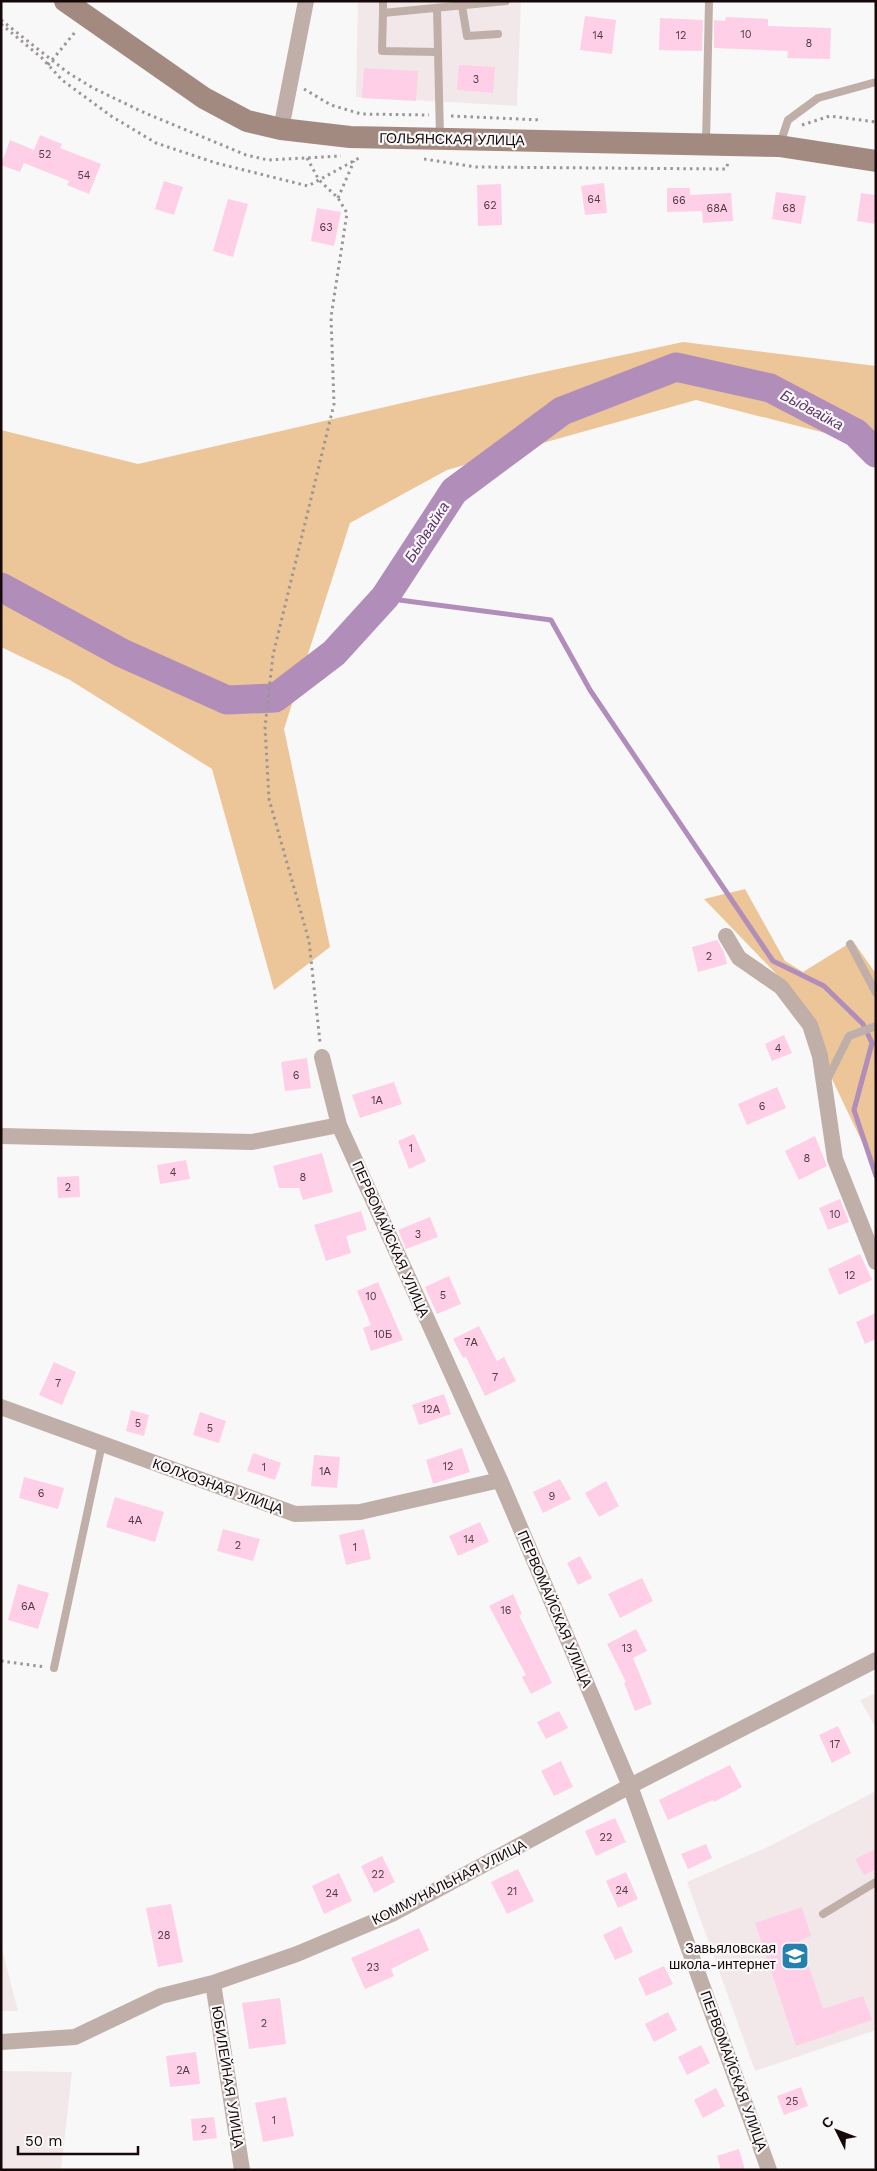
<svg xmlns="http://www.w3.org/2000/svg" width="877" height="2171" viewBox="0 0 877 2171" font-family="'Work Sans',sans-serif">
  <rect width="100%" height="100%" fill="#f8f8f8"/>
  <path fill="#f3e8e9" d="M358 1H521L517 106 356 97Z
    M876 1693V1728L860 1700Z
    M876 1791V2030L755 2071 687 1882 770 1846Z
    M1 1945 18 2011H1Z
    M1 2071 72 2072 61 2170H1Z"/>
  <path fill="#ecc599" d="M683 342 876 366V446L696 400 447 470 350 523 284 729 330 947 274 990 212 769 70 680 1 647V430L138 464 424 398Z
    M745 889 785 961 803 972 853 941 876 974V1171L787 985 704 899Z"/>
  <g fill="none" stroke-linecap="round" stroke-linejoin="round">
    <path stroke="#b18dba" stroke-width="5" d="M384 598 551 620 590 690 773 961 824 986 863 1024 872 1043 854 1110 876 1176"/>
    <path stroke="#b18dba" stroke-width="29" d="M1 587 122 653 227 700 275 698 334 653 385 597 454 491 562 411 676 367 770 388 856 433 876 453"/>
  </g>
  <path fill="#fecfe7" d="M585 16 616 20 612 54 580 50Z
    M726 17 768 19V26L831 28 830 59 787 58 788 51 714 48V20L725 21Z
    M660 18 703 20 702 51 659 50Z
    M459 65 495 67 493 93 457 90Z
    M364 68 418 71 416 101 362 98Z
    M40 135 62 144 60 148 101 164 89 194 67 185 69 181 24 163 20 172 1 165 10 140 34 150Z
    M164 181 183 187 174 215 155 209Z
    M604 183 607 213 585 215 581 186Z
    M501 184 502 225 478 226 477 185Z
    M667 188H690V195L731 193 733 221 703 223 702 211 667 212Z
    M776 192 806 196 801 224 772 219Z
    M861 193 876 195V224L857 221Z
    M228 199 248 204 233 257 213 251Z
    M317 208 341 212 334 246 311 241Z
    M717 940 724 952 727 964 698 972 692 947Z
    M784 1035 792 1053 772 1061 765 1044Z
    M307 1058 311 1088 285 1091 281 1062Z
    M394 1082 402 1104 360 1118 352 1095Z
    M777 1087 786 1108 747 1125 738 1104Z
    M414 1134 426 1161 409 1169 398 1141Z
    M815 1136 827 1166 799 1180 785 1151Z
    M322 1153 333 1192 303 1200 299 1188H279L273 1166Z
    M186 1160 190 1179 160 1184 157 1165Z
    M79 1176 80 1197 58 1198 57 1177Z
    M840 1199 849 1222 828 1230 819 1208Z
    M361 1211 367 1230 346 1236 351 1253 326 1261 314 1225Z
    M430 1217 438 1237 406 1249 398 1230Z
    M860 1254 872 1280 839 1295 828 1269Z
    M449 1276 461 1304 437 1314 425 1287Z
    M378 1282 403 1340 371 1351 363 1328 371 1325 357 1291Z
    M876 1313V1339L865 1344 856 1322Z
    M479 1326 497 1361 504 1357 516 1381 485 1396 466 1357 463 1358 453 1339Z
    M54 1362 76 1372 62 1405 39 1395Z
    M444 1394 451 1414 419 1425 412 1405Z
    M131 1410 149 1415 144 1436 126 1431Z
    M200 1412 226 1421 219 1443 193 1435Z
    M462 1448 470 1472 433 1484 426 1460Z
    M253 1453 281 1463 275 1480 247 1471Z
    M314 1455 340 1457 337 1488 311 1486Z
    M24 1477 64 1488 58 1509 19 1498Z
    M560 1479 571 1499 543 1513 533 1492Z
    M606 1481 619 1506 599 1517 585 1493Z
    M115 1497 164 1512 155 1542 106 1527Z
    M480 1522 489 1542 458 1556 449 1536Z
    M223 1529 260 1539 253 1561 217 1551Z
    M364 1529 371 1559 346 1565 339 1535Z
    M580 1556 592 1578 578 1585 567 1563Z
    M642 1578 653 1601 620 1618 608 1594Z
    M18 1584 49 1593 38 1629 8 1620Z
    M513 1594 522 1614 519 1615 552 1683 531 1694 522 1677 526 1675 489 1606Z
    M636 1629 647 1651 633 1658 652 1704 635 1711 624 1683 626 1682 607 1644Z
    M559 1711 568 1728 546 1739 537 1722Z
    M838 1726 851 1753 832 1763 819 1735Z
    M561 1761 573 1787 554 1796 541 1771Z
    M730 1765 742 1787 714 1802 713 1800 668 1820 659 1800Z
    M615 1818 626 1842 596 1856 585 1831Z
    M706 1844 712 1858 688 1869 681 1854Z
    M876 1849V1869L864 1875 855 1859Z
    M382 1856 395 1882 374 1893 361 1866Z
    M518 1869 534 1901 507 1914 491 1882Z
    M626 1872 638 1899 618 1908 606 1881Z
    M339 1873 352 1901 324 1914 312 1886Z
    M171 1904 183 1962 158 1967 146 1908Z
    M802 1907 811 1936 800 1940 823 2009 863 1996 872 2020 796 2046 755 1923Z
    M621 1926 633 1952 615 1960 603 1935Z
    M419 1928 429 1950 391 1969 394 1976 365 1989 351 1958Z
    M664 1966 673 1984 646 1996 638 1978Z
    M280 1998 286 2044 249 2049 242 2003Z
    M668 2012 677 2030 654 2042 645 2024Z
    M701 2045 710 2063 687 2075 678 2057Z
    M196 2052 200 2084 170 2087 166 2056Z
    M801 2087 808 2106 784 2115 777 2096Z
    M716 2088 725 2106 703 2118 694 2100Z
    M286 2097 294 2136 263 2142 255 2103Z
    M214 2117 217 2138 193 2141 191 2119Z
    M739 2149 745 2170H721L717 2156Z"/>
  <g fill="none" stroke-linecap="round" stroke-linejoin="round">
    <path stroke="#9c9696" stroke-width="3" stroke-dasharray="2.5 4" stroke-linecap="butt" d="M1 20 67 72 93 88 145 113 246 155 268 160 341 156
      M1 24 42 58 62 80 111 116 156 143 216 163 308 186 359 158
      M48 65 76 31
      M304 89 331 105 361 114 429 115
      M451 116 542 120
      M802 125 830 116 876 122
      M307 158 319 180 338 198 347 213 331 317 334 404 273 655 265 727 269 799 309 941 320 1042
      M424 159 476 167 726 169 728 163
      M338 198 354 161
      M1 1661 45 1667"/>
    <path stroke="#c0aea8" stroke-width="8" d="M383 1V13L506 1
      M462 6 467 36 498 34
      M437 8 440 137
      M383 13 382 51 437 52
      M706 143 709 1
      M780 144 788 120 818 98 876 82
      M850 944 876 993
      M826 1082 849 1036 876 1026
      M54 1668 102 1444
      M823 1914 876 1882"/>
    <path stroke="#c0aea8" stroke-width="16" d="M281 129 306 1
      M726 936 739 958 781 987 810 1025 820 1056 835 1159 876 1262
      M322 1057 339 1125 500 1480 630 1786 769 2170
      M1 1136 252 1142 339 1125
      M1 1407 295 1514 360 1512 500 1480
      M213 1983 242 2170
      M1 2042 75 2037 161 1996 213 1983 297 1954 392 1914 630 1786 876 1660"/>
    <path stroke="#a38a81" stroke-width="22" d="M65 1 204 98 247 121 281 129 350 137 779 146 876 161"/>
  </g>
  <defs>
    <symbol id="school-square" viewBox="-11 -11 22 22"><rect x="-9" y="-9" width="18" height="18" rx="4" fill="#2580ae" stroke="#f8f8f8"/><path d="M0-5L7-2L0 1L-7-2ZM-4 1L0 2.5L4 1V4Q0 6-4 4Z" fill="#fff"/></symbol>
  </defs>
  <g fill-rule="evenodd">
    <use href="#school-square" x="779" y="1940" width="32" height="32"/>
  </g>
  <g text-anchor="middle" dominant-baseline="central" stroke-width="4.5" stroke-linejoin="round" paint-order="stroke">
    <g font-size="11" fill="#503a40">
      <text x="746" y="34">10</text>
      <text x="598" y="35">14</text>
      <text x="681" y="35">12</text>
      <text x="809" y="43">8</text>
      <text x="476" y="79">3</text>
      <text x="45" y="154">52</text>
      <text x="84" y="175">54</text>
      <text x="594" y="199">64</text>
      <text x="679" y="200">66</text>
      <text x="490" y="205">62</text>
      <text x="717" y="208">68А</text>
      <text x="789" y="208">68</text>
      <text x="326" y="227">63</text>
      <text x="709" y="956">2</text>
      <text x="778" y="1048">4</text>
      <text x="296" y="1075">6</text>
      <text x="377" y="1100">1А</text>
      <text x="762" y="1106">6</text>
      <text x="411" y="1148">1</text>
      <text x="807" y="1158">8</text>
      <text x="173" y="1172">4</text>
      <text x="303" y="1177">8</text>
      <text x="68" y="1187">2</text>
      <text x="835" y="1214">10</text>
      <text x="418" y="1234">3</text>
      <text x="850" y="1275">12</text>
      <text x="443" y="1295">5</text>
      <text x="371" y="1296">10</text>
      <text x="383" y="1334">10Б</text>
      <text x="471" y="1342">7А</text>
      <text x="495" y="1377">7</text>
      <text x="58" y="1383">7</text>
      <text x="431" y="1409">12А</text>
      <text x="138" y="1423">5</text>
      <text x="210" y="1428">5</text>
      <text x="448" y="1466">12</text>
      <text x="264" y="1467">1</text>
      <text x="325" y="1471">1А</text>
      <text x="41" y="1493">6</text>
      <text x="552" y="1496">9</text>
      <text x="135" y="1520">4А</text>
      <text x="469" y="1539">14</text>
      <text x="238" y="1545">2</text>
      <text x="355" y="1547">1</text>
      <text x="28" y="1606">6А</text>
      <text x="506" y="1610">16</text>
      <text x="627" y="1648">13</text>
      <text x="835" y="1744">17</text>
      <text x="606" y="1837">22</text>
      <text x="378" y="1874">22</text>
      <text x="622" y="1890">24</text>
      <text x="512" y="1891">21</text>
      <text x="332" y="1893">24</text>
      <text x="164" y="1935">28</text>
      <text x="373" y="1967">23</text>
      <text x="264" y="2023">2</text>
      <text x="183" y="2070">2А</text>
      <text x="792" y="2101">25</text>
      <text x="274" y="2120">1</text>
      <text x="204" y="2129">2</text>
    </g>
    <g font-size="14" fill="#160809" stroke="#f8f8f8">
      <text transform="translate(452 139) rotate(1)">ГОЛЬЯНСКАЯ УЛИЦА</text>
      <text transform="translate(391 1239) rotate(66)">ПЕРВОМАЙСКАЯ УЛИЦА</text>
      <text transform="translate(218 1486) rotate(20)">КОЛХОЗНАЯ УЛИЦА</text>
      <text transform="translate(555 1609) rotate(67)">ПЕРВОМАЙСКАЯ УЛИЦА</text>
      <text transform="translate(449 1882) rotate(-27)">КОММУНАЛЬНАЯ УЛИЦА</text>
      <text transform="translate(734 2071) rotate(70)">ПЕРВОМАЙСКАЯ УЛИЦА</text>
      <text transform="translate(228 2077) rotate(81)">ЮБИЛЕЙНАЯ УЛИЦА</text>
    </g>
    <g font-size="14" fill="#160809" stroke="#f8f8f8" text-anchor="end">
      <text x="776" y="1948">Завьяловская<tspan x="776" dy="16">школа-интернет</tspan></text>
    </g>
    <g font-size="15" font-style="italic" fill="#61346d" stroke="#f8f8f8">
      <text transform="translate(812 410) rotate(28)">Быдвайка</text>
      <text transform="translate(427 532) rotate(-57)">Быдвайка</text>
    </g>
  </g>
  <rect width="877" height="2171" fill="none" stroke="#160809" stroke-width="5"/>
  <g transform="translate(837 2131) rotate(312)" stroke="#f8f8f8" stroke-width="4" paint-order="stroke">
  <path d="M0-4L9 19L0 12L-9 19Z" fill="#160809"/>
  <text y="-8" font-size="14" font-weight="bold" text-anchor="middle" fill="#160809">С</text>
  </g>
  <path d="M18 2146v8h120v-8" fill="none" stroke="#160809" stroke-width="2.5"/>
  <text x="25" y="2146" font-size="15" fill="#160809" stroke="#f8f8f8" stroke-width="4" paint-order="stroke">50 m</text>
</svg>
